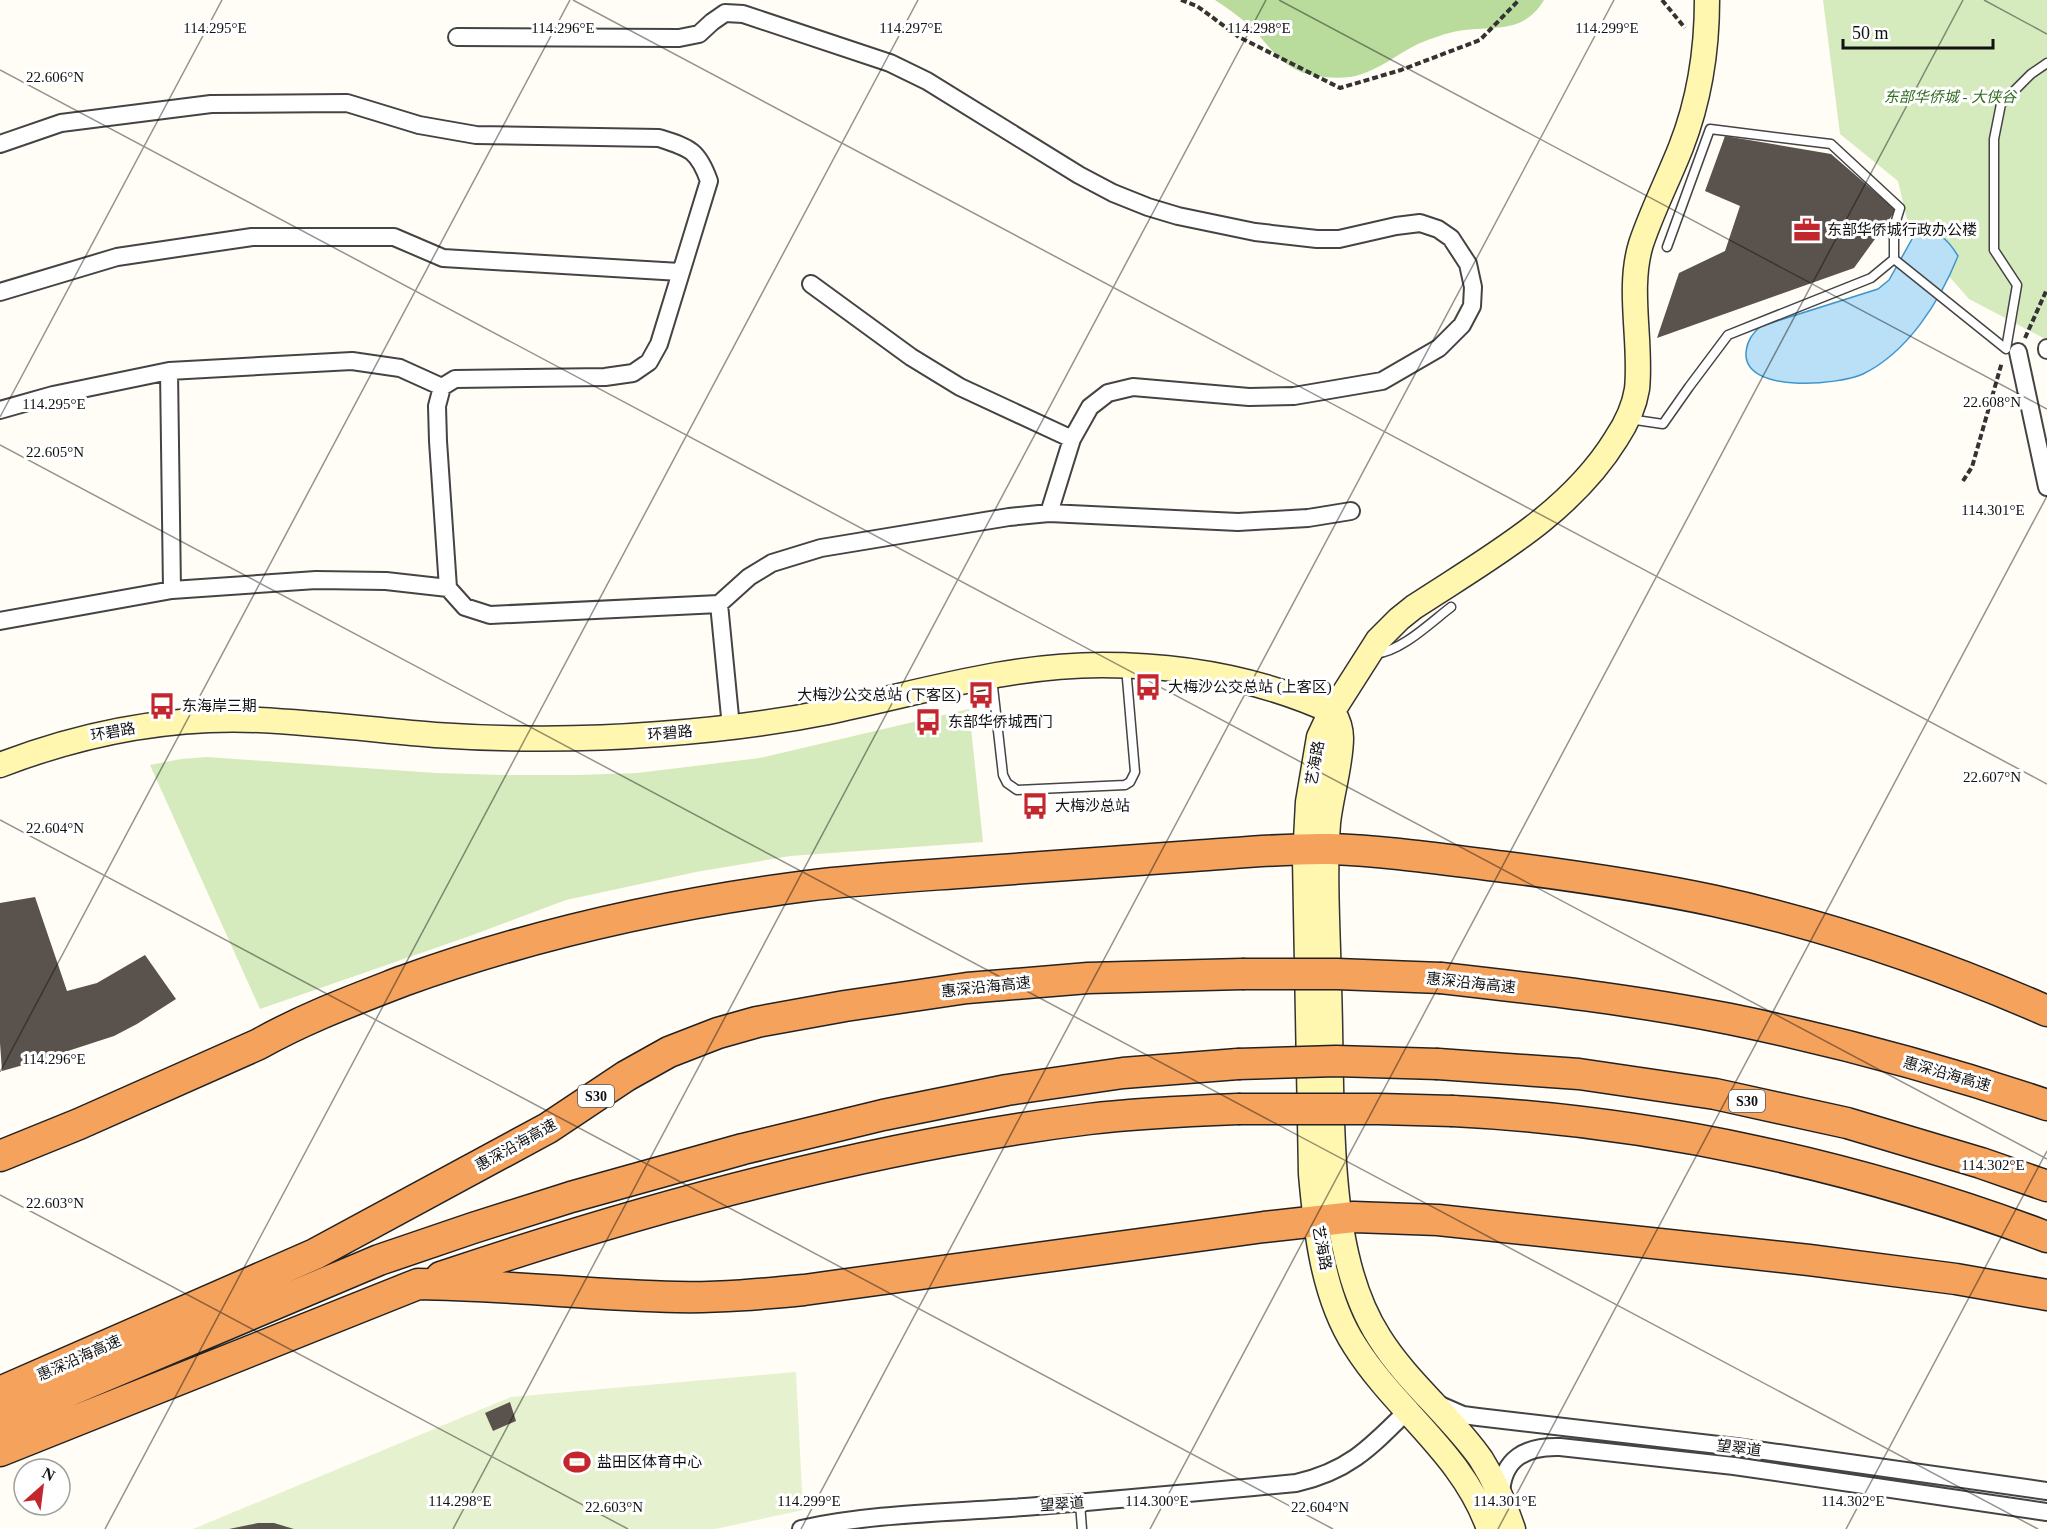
<svg xmlns="http://www.w3.org/2000/svg" width="2047" height="1529" viewBox="0 0 2047 1529" font-family="'Times New Roman','Noto Sans SC',serif">
  <rect width="100%" height="100%" fill="#fffdf5"/>
  <path fill="#d5ebbd" d="M1823 0H2047V340L1969 299 1910 232 1898 181 1840 134Z
    M969 709 983 842 790 856 696 872 566 900 467 937 260 1009 150 765 181 759 207 757 436 773 504 775H577L637 773 760 758Z"/>
  <path fill="#b9dc9c" d="M1215 0H1544C1522 37 1488 24 1453 32 1441 35 1426 40 1414 46 1397 55 1380 68 1362 74 1346 80 1324 78 1307 74 1283 67 1271 49 1255 31 1243 19 1229 9 1215 0Z"/>
  <path fill="#e6f2cf" d="M796 1372 803 1510 715 1529H193L511 1397Z"/>
  <path fill="#b9e0f7" stroke="#3f96cf" stroke-width="1.5" d="M1916 232C1940 233 1946 236 1958 256 1940 301 1908 352 1863 374 1839 385 1744 394 1746 353 1747 341 1752 334 1761 326L1878 289 1889 280Z"/>
  <path fill="#5a524d" d="M1725 136 1831 154 1896 210 1854 268 1657 338 1679 273 1725 251 1740 206 1705 191Z
    M35 897 67 991 97 983 145 955 176 999 137 1024 114 1036 34 1062 2 1071 0 1043V903Z
    M510 1402 516 1421 493 1431 485 1413Z
    M258 1523H274L294 1529H229Z"/>
  <g fill="none" stroke-linecap="round" stroke-linejoin="round">
    <defs>
      <path id="lane" d="M1894 259 2006 349 2017 285 1994 250V139L2001 104 2031 74 2047 63
        M1629 419 1663 424 1689 387 1728 335 1871 278 1894 259V227L1900 208 1831 144 1710 129 1667 247
        M1375 654C1402 651 1430 623 1451 607
        M992 678 1003 775 1007 783 1017 790 1125 785 1130 782 1135 772 1126 667
        M1080 1503 1082 1529"/>
      <path id="street" d="M457 37 679 38 699 34 712 22 725 13 743 14 890 63 927 81 1079 175 1113 193 1148 207 1178 216 1255 232 1317 239H1339L1396 226 1420 223 1438 229 1451 238 1468 264 1473 287 1472 306 1462 325 1439 348 1382 381 1294 396 1249 397 1133 387 1108 393 1090 407 1072 439 1049 513
        M0 144 61 123 211 104 347 103 419 125 476 135 659 138C690 148 698 150 709 181L659 344 649 362 633 373 605 377 455 379 442 387 437 406 438 441 448 588 465 607 490 615 719 604 731 727
        M811 284 911 357 960 387 1072 439
        M0 292 117 257 252 237H394L443 258 680 272
        M2047 348V350
        M2018 352 2047 487
        M169 371 172 590
        M0 410 53 395 169 371 352 361 400 368 442 387
        M719 604 749 577 772 563 821 548 1009 517 1049 513 1238 522 1308 518 1351 511
        M0 621 172 590 316 580 386 581 448 588
        M1440 1405 1463 1415 1478 1417 1736 1447 2047 1491
        M1501 1495C1502 1458 1526 1446 1560 1447L1734 1466 2047 1512
        M801 1529C869 1514 940 1513 1010 1508 1105 1501 1201 1492 1296 1483 1349 1471 1371 1447 1408 1410"/>
      <path id="secondary" d="M1333 712C1338 720 1341 728 1341 738 1341 764 1331 795 1328 823 1324 877 1328 932 1329 986 1331 1045 1330 1104 1334 1163 1338 1221 1347 1287 1379 1337 1407 1382 1451 1416 1481 1459 1495 1481 1505 1505 1513 1529
        M0 765C83 733 170 716 259 720 318 723 377 730 435 735 510 740 585 740 660 734 715 730 773 723 828 712 919 693 1007 665 1102 665 1181 665 1261 679 1333 712
        M1489 1529C1463 1454 1396 1411 1355 1346 1323 1297 1316 1231 1311 1174L1305 859 1308 802 1319 737 1327 720 1378 640 1399 619 1414 607C1487 559 1569 515 1616 439 1626 424 1634 408 1637 389 1642 343 1627 289 1641 244 1652 211 1668 180 1681 147 1699 101 1707 49 1707 0"/>
      <path id="highway" d="M1441 978C1538 989 1635 1000 1730 1019 1837 1041 1944 1070 2047 1105
        M1438 1064 1579 1074 1715 1094 1847 1123 1981 1163 2047 1186
        M1453 1111C1655 1121 1858 1166 2047 1237
        M0 1156 79 1124 259 1044C305 1018 354 1000 403 981 533 934 669 904 806 886 861 879 917 876 972 872 1045 867 1119 862 1193 856 1239 853 1285 848 1331 849 1389 851 1447 860 1505 867 1575 876 1645 886 1715 901 1829 926 1940 964 2047 1011
        M441 1277C648 1207 871 1146 1089 1119 1138 1113 1188 1111 1238 1109
        M0 1392 315 1254 548 1128 626 1076 669 1052 718 1033 757 1022 845 1006 967 988 1088 978 1242 974
        M0 1423 62 1394 379 1260 473 1228 571 1197 743 1149 883 1115 1007 1090 1123 1073 1238 1064
        M0 1451 418 1284C505 1285 591 1295 677 1297 720 1298 762 1294 804 1290L1264 1227 1354 1217 1438 1220 1809 1260 1956 1279 2047 1295"/>
    </defs>
    <use href="#lane" stroke="#444" stroke-width="11"/>
    <use href="#street" stroke="#444" stroke-width="20"/>
    <use href="#secondary" stroke="#333" stroke-width="27"/>
    <use href="#highway" stroke="#222" stroke-width="33"/>
    <path stroke="#333" stroke-width="4" stroke-dasharray="6 3" stroke-linecap="butt" d="M1181 0 1197 6 1239 37 1340 88 1401 70 1480 40 1519 0
      M1662 0 1685 28
      M2025 338 2047 289
      M1963 481 1972 467 2002 362"/>
    <use href="#lane" stroke="#fff" stroke-width="8"/>
    <use href="#street" stroke="#fff" stroke-width="16"/>
    <use href="#secondary" stroke="#fff6b0" stroke-width="24"/>
    <use href="#highway" stroke="#f5a25d" stroke-width="30"/>
    <defs>
      <path id="highway-bridge" d="M1242 974H1337L1441 978
        M1238 1064 1336 1061 1438 1064
        M1238 1109H1379L1453 1111"/>
    </defs>
    <use href="#highway-bridge" stroke="#222" stroke-width="33" stroke-linecap="butt"/>
    <use href="#highway-bridge" stroke="#f5a25d" stroke-width="30"/>
  </g>
  <path fill="none" stroke="#111" stroke-width="1.5" stroke-opacity="0.45" d="M573 0 2047 784M1279 0 2047 409M1984 0 2047 34M0 70 2047 1159M0 417 222 0M0 445 2038 1529M0 820 1333 1529M0 1072 570 0M0 1195 628 1529M105 1529 918 0M453 1529 1266 0M801 1529 1614 0M1150 1529 1963 0M1498 1529 2047 496M1846 1529 2047 1151"/>
  <defs>
    <symbol id="office-bare" viewBox="-9 -9 18 18"><path d="M-6-3h4V-5.5h4V-3h4V5H-6ZM-1-4.5V-3h2v-1.5ZM-6 0V1H6V0Z" fill="#c4262e" stroke="#fff" stroke-width="2.5" paint-order="stroke"/></symbol>
    <symbol id="bus-bare" viewBox="-9 -9 18 18"><path d="M-5-6H5V4H4V6H2V4H-2V6H-4V4H-5ZM-3.5-4V0h7V-4ZM-3.5 1.2v1.5H-2V1.2ZM2 1.2v1.5H3.5V1.2Z" fill="#c4262e" stroke="#fff" stroke-width="2.5" paint-order="stroke"/></symbol>
    <symbol id="stadium-bare" viewBox="-9 -9 18 18"><path d="M0-5a6.5 5 0 1 0 0 10a6.5 5 0 1 0 0-10ZM-3.5-1.8h7v3.6h-7Z" fill="#c4262e" stroke="#fff" stroke-width="2.5" paint-order="stroke"/></symbol>
  </defs>
  <g fill-rule="evenodd">
    <use href="#office-bare" x="1788" y="211" width="38" height="38"/>
    <use href="#bus-bare" x="1129" y="668" width="38" height="38"/>
    <use href="#bus-bare" x="962" y="676" width="38" height="38"/>
    <use href="#bus-bare" x="143" y="687" width="38" height="38"/>
    <use href="#bus-bare" x="909" y="703" width="38" height="38"/>
    <use href="#bus-bare" x="1016" y="787" width="38" height="38"/>
    <use href="#stadium-bare" x="558" y="1443" width="38" height="38"/>
  </g>
  <g text-anchor="middle" dominant-baseline="central" stroke-width="6" stroke-linejoin="round" paint-order="stroke">
    <g fill="#fff" stroke="#585858" stroke-width="1.5">
      <rect x="578" y="1085" width="36" height="22" rx="4.5"/>
      <rect x="1729" y="1090" width="36" height="22" rx="4.5"/>
    </g>
    <g font-size="14" font-weight="bold" fill="#111">
      <text x="596" y="1096">S30</text>
      <text x="1747" y="1101">S30</text>
    </g>
    <g font-size="15" font-style="italic" fill="#2f6b1f" stroke="#fff">
      <text x="1950" y="97">东部华侨城 - 大侠谷</text>
    </g>
    <g font-size="15" fill="#111" stroke="#fff" text-anchor="start">
      <text x="1827" y="230">东部华侨城行政办公楼</text>
      <text x="1168" y="687">大梅沙公交总站 (上客区)</text>
      <text x="961" y="695" text-anchor="end">大梅沙公交总站 (下客区)</text>
      <text x="182" y="706">东海岸三期</text>
      <text x="948" y="722">东部华侨城西门</text>
      <text x="1055" y="806">大梅沙总站</text>
      <text x="597" y="1462">盐田区体育中心</text>
    </g>
    <g font-size="15" fill="#111" stroke="#fff">
      <text transform="translate(113 732) rotate(-10)">环碧路</text>
      <text transform="translate(670 733) rotate(-5)">环碧路</text>
      <text transform="translate(1315 763) rotate(-80)">艺海路</text>
      <text transform="translate(1471 983) rotate(6)">惠深沿海高速</text>
      <text transform="translate(986 987) rotate(-6)">惠深沿海高速</text>
      <text transform="translate(1947 1074) rotate(16)">惠深沿海高速</text>
      <text transform="translate(516 1145) rotate(-29)">惠深沿海高速</text>
      <text transform="translate(1322 1248) rotate(79)">艺海路</text>
      <text transform="translate(79 1358) rotate(-24)">惠深沿海高速</text>
      <text transform="translate(1739 1448) rotate(7)">望翠道</text>
      <text transform="translate(1062 1504) rotate(-4)">望翠道</text>
    </g>
  </g>
  <g font-size="15" text-anchor="middle" fill="#111" stroke="#fff" stroke-width="6" stroke-linejoin="round" paint-order="stroke">
    <text x="215" y="33">114.295°E</text>
    <text x="563" y="33">114.296°E</text>
    <text x="1259" y="33">114.298°E</text>
    <text x="911" y="33">114.297°E</text>
    <text x="1607" y="33">114.299°E</text>
    <text x="55" y="82">22.606°N</text>
    <text x="1992" y="407">22.608°N</text>
    <text x="54" y="409">114.295°E</text>
    <text x="55" y="457">22.605°N</text>
    <text x="1993" y="515">114.301°E</text>
    <text x="1992" y="782">22.607°N</text>
    <text x="55" y="833">22.604°N</text>
    <text x="54" y="1064">114.296°E</text>
    <text x="1993" y="1170">114.302°E</text>
    <text x="55" y="1208">22.603°N</text>
    <text x="460" y="1506">114.298°E</text>
    <text x="809" y="1506">114.299°E</text>
    <text x="1157" y="1506">114.300°E</text>
    <text x="1505" y="1506">114.301°E</text>
    <text x="1853" y="1506">114.302°E</text>
    <text x="614" y="1512">22.603°N</text>
    <text x="1320" y="1512">22.604°N</text>
  </g>
  <g transform="translate(42 1487) rotate(28)"><circle r="28" fill="#ffffff" stroke="#a0a0a0" stroke-width="1.5"/>
  <path d="M0-4.5L10 22L0 15L-10 22Z" fill="#c4262e"/>
  <text y="-9" font-size="16" font-weight="bold" text-anchor="middle" fill="#111111">N</text>
  </g>
  <path d="M1843 39v9h150v-9" fill="none" stroke="#111111" stroke-width="3"/>
  <text x="1852" y="39" font-size="18" fill="#111111" stroke="#ffffff" stroke-width="4.5" paint-order="stroke">50 m</text>
</svg>
